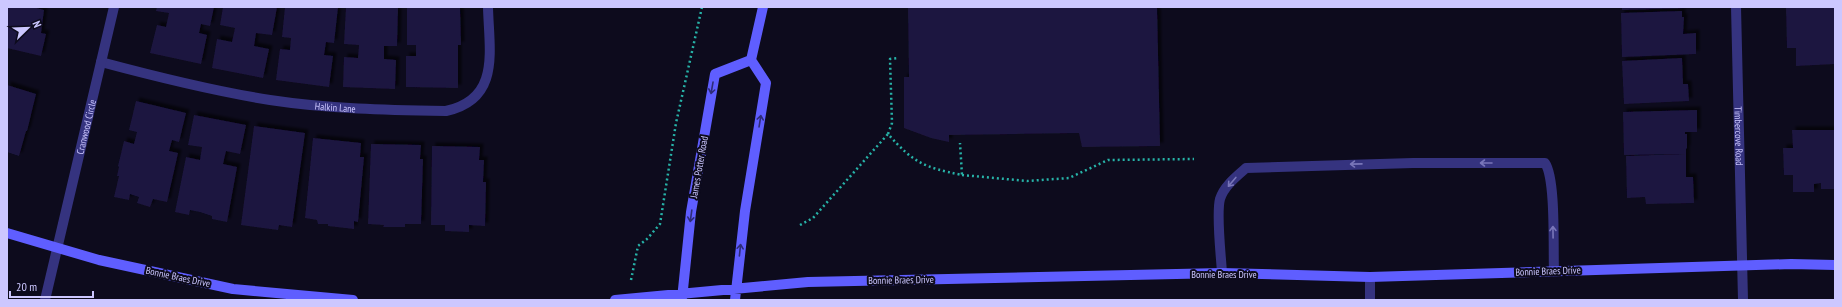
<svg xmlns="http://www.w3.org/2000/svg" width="1842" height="307" viewBox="0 0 1842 307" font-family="'PT Sans Narrow',sans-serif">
  <defs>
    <filter id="shadow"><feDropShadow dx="3.5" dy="-3.5" stdDeviation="1" flood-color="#0009"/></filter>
  </defs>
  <rect width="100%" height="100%" fill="#0d0b1d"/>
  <path fill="#1d163f" filter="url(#shadow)" d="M7 7H32L44 10 41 33 46 34 41 56 7 48Z
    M157 7H214L210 26 201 24 199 33 207 35 201 64 150 53 157 25 166 27 169 13 156 11Z
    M223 7H277L272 35 256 33 254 46 269 49 263 78 212 68 217 39 232 42 235 28 220 25Z
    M285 7H338L334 43 326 42 324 55 333 56 329 87 276 80 280 49 290 50 291 38 282 37Z
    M346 7H398L397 46H384V59L396 60 395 89 343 87 344 57 358 58 359 45 344 44Z
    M407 7H460L461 45H458V88L406 87V56H416V45H407Z
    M908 7H1157L1160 146 1082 147 1079 133 949 135V142L931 138 904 128V77H909Z
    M1622 7H1687V8L1622 10Z
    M1786 7H1835V64L1796 66V48H1787Z
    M1682 11V17H1684L1683 34 1696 33V54L1622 57 1621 13Z
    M1682 58 1683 84H1688L1689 101 1624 104 1622 61Z
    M7 85 36 94 27 131H26L19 156 7 152Z
    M136 101 186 113 179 142 172 140 169 151 178 153 167 202 153 199 150 207 137 203 139 197 130 194 129 200 114 197 119 176H117L119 167 118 166 124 141 134 144 137 132 129 130Z
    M1697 110V132H1685V134H1687V149L1686 148V154L1624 155 1623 112Z
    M194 115 246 125 240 154 226 151 223 164 237 167 227 222 212 219V216L200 212 190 210 189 215 175 212 186 157 200 160 202 147 188 145Z
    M254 126 305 133 292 227 279 225 278 230 241 225Z
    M1792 130H1835V189H1821V183L1814 184V192H1793V175H1784L1783 148H1793Z
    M313 138 361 143 360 157H364L358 222 354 221V229L328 226V224H318L317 220 305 218Z
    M371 144 421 145 420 159H423L421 224H405V227H383L384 225 368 224Z
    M432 146 480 147 479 160H484L483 182H486L485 226 469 225V232L445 231V225H431Z
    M1686 154V177H1693L1694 203 1646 204 1645 197 1627 198 1626 156Z"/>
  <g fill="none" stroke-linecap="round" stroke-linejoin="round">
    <path stroke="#27b3a8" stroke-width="2.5" stroke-dasharray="2 3" stroke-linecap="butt" d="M888 134 892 123 890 59 899 58
      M962 175 1027 181 1069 178 1108 160 1194 159
      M800 225 813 218 888 134C914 163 923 167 962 175L960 143
      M631 280 638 246 647 239 660 224 676 123 702 7"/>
    <g stroke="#35337f" stroke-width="10">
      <path id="s1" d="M101 62C157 77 213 91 270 100 329 109 387 110 446 111 501 99 489 51 488 7"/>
      <path d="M1222 273C1221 255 1216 214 1220 199 1224 186 1237 176 1246 168L1413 163H1545C1556 179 1553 249 1554 271"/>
    </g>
    <g stroke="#35337f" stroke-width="10">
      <path id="s2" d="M1736 7 1743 300"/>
      <path d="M1370 277V300"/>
      <path id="s3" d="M45 300 114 7"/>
    </g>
    <path stroke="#5f5eff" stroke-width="10" d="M7 233 99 260 233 289 353 300
      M682 299 691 212 715 74 751 60
      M615 300 808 282 1222 273 1370 277 1791 264 1835 265
      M735 300 745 211 766 83 751 60 763 7"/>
  </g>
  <defs><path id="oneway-shaft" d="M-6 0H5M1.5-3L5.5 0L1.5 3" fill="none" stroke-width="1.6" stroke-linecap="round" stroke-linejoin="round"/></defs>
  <g stroke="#2e2c77">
    <use href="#oneway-shaft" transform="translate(712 88) rotate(100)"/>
    <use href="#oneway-shaft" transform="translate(760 121) rotate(-81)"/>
    <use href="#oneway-shaft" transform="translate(691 216) rotate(98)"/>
    <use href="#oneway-shaft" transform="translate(740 250) rotate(-84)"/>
  </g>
  <g stroke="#7976b9">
    <use href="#oneway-shaft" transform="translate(1486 163) rotate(180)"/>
    <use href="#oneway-shaft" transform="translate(1356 164) rotate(179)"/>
    <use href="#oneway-shaft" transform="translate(1232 182) rotate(130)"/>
    <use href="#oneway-shaft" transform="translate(1553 232) rotate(-91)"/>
  </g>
  <g text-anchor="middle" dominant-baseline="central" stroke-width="4" stroke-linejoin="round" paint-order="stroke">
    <g font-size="10" fill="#ccc7ff" stroke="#0d0b1d">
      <text stroke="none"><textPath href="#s1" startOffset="239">Halkin Lane</textPath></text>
      <text stroke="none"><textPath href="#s3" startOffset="178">Cranwood Circle</textPath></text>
      <text stroke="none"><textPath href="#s2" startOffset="129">Timbercove Road</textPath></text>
      <text transform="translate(699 167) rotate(-80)">James Potter Road</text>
      <text transform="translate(1548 271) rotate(-2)">Bonnie Braes Drive</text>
      <text x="1224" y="274">Bonnie Braes Drive</text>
      <text transform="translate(178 277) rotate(12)">Bonnie Braes Drive</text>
      <text transform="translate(901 280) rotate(-1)">Bonnie Braes Drive</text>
    </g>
  </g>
  <rect width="1842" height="307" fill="none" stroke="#ccc7ff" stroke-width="16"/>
  <g transform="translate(28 28) rotate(67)" stroke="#0d0b1d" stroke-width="3" paint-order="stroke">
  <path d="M0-3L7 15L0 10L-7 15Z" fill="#ccc7ff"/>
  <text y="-6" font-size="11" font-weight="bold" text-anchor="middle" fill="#ccc7ff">N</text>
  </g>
  <path d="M10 291v6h83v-6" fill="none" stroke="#ccc7ff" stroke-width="2"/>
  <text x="16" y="291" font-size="12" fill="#ccc7ff" stroke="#0d0b1d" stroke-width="3" paint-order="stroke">20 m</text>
</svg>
